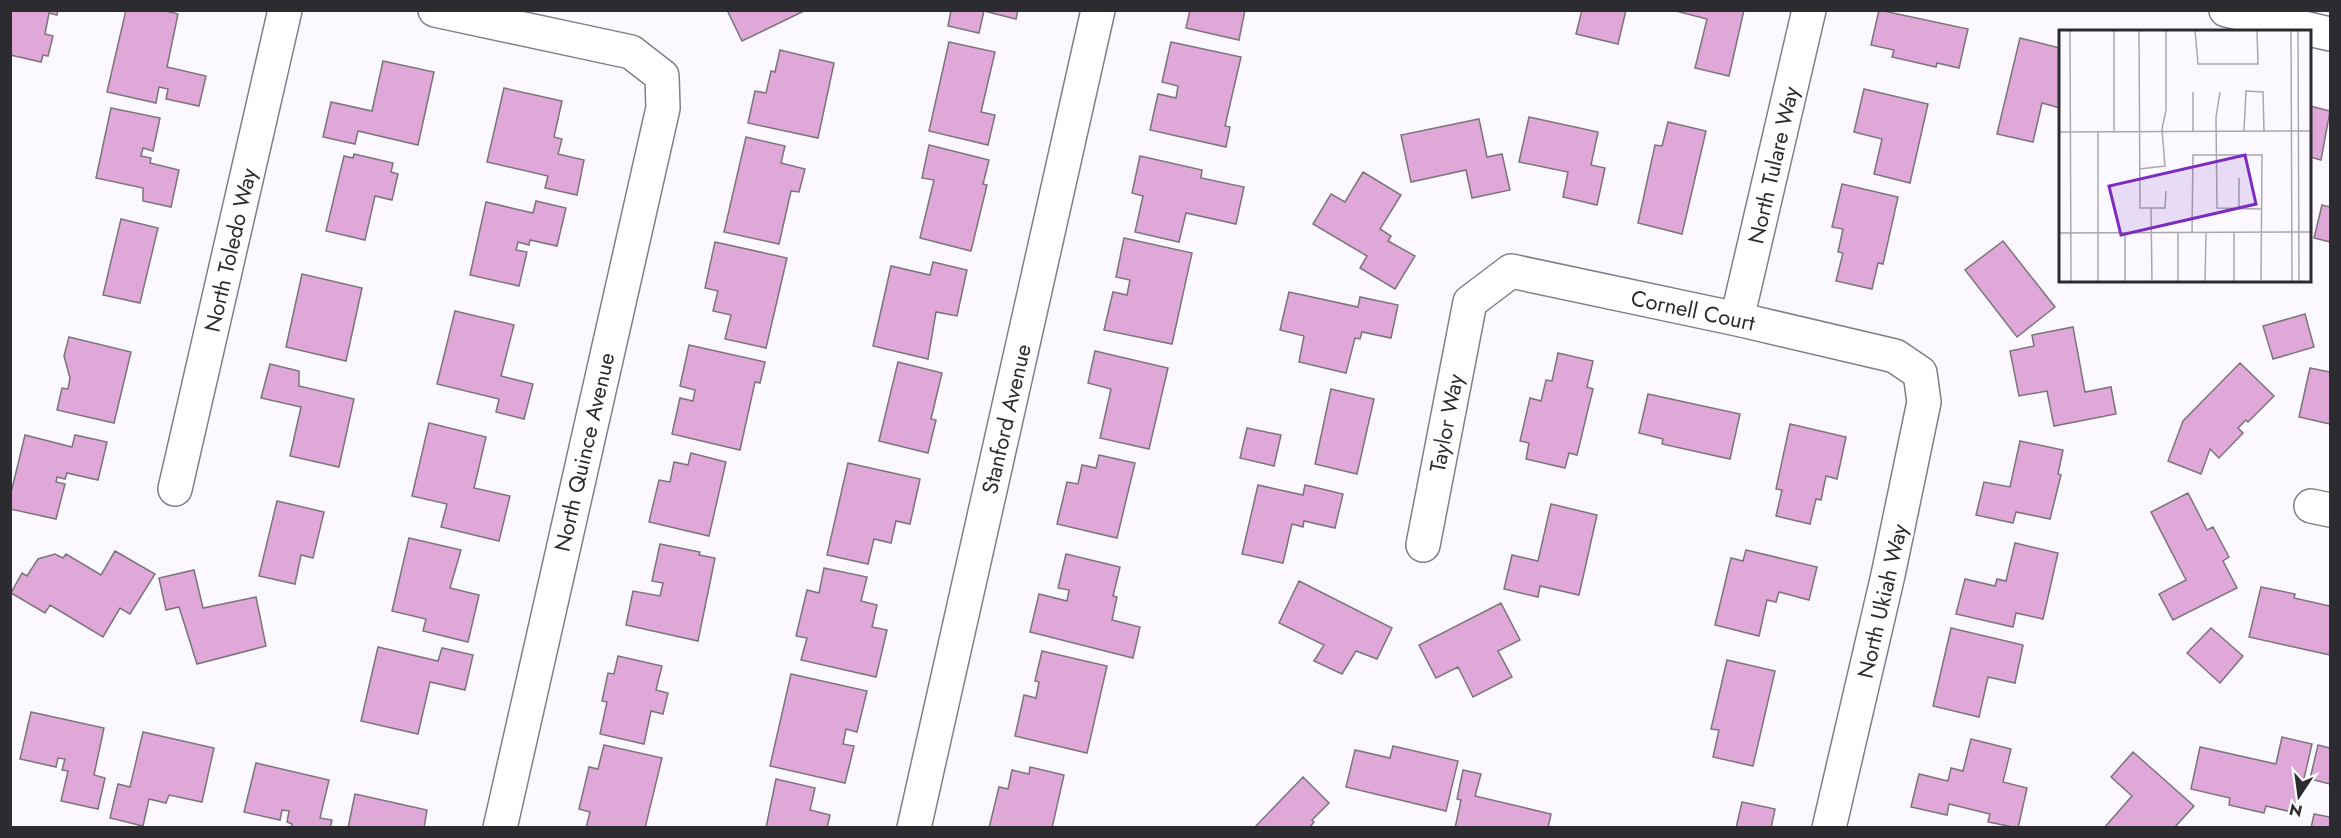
<svg xmlns="http://www.w3.org/2000/svg" width="2341" height="838" viewBox="0 0 2341 838" font-family="Jost,sans-serif">
  <rect width="100%" height="100%" fill="#fbf9ff"/>
  <path fill="#dfa8d9" stroke="#7c747b" stroke-width="1.5" d="M10 10H58L57 15 49 13 45 34 53 36 48 56 43 55 41 62 10 55Z
    M126 10H162L178 14 167 67 206 76 199 106 166 99 168 89 159 87 156 103 107 92Z
    M727 10H806L742 41Z
    M951 10H1018L1016 19 984 11 979 33 948 26Z
    M1190 10H1245L1239 40 1186 28Z
    M1582 10H1626L1618 44 1576 34Z
    M1672 10H1744L1729 76 1695 68 1707 19Z
    M1879 10 1968 29 1959 68 1937 63 1936 67 1892 57 1894 50 1871 45Z
    M2020 38 2060 48V108L2042 103 2033 142 1997 134Z
    M949 42 995 52 981 112 995 115 988 145 929 131Z
    M1171 42 1241 57 1225 126 1230 127 1226 147 1150 130 1158 94 1176 98 1178 86 1162 82Z
    M780 50 834 63 818 138 748 123 755 91 766 93 771 71 775 72Z
    M383 61 434 72 418 145 358 131 355 144 323 137 331 102 372 111Z
    M504 88 562 101 554 137 562 139 558 154 584 160 577 195 545 188 548 176 487 162Z
    M1864 89 1928 104 1910 183 1874 174 1882 139 1854 132Z
    M2310 106 2330 111 2321 160 2310 157Z
    M111 108 160 118 153 151 143 148 141 156 151 158 150 163 179 170 171 207 143 201V188L96 178Z
    M1529 117 1598 132 1591 165 1605 168 1597 205 1563 197 1568 172 1519 162Z
    M1479 119 1487 157 1502 154 1510 190 1472 198 1466 170 1411 182 1401 135Z
    M1668 122 1706 131 1682 234 1638 223 1655 145 1662 146Z
    M746 137 785 146 781 163 805 169 799 192 791 191 779 244 724 232Z
    M929 145 989 160 983 184 987 185 971 251 920 238 934 180 922 178Z
    M354 154 393 163 391 172 398 174 392 200 375 196 365 240 326 231 344 156 353 158Z
    M1140 156 1202 170 1201 178 1244 187 1236 224 1186 213 1179 242 1135 232 1143 196 1132 193Z
    M1363 172 1401 195 1380 229 1391 236 1388 241 1415 256 1395 289 1360 268 1367 256 1313 224 1331 194 1345 202Z
    M1842 184 1898 197 1883 264 1878 263 1872 289 1836 281 1843 253 1838 252 1843 229 1832 227Z
    M536 201 566 208 557 246 530 240 529 245 518 242 516 250 527 252 519 286 470 275 486 202 533 213Z
    M2322 205 2330 207V242L2314 238Z
    M121 219 158 228 140 303 103 295Z
    M1124 238 1192 253 1172 344 1104 330 1113 292 1127 295 1130 280 1116 277Z
    M2003 241 2055 307 2017 337 1965 270Z
    M715 242 787 258 766 348 725 339 731 315 713 311 718 291 705 288Z
    M933 262 967 270 957 316 936 312 928 359 873 346 891 266 930 275Z
    M302 274 362 288 346 361 286 347Z
    M1289 292 1358 307 1360 297 1398 305 1391 338 1362 332 1360 339 1355 338 1346 373 1299 362 1304 336 1280 330Z
    M455 311 514 325 501 376 533 384 524 419 496 412 499 399 437 384Z
    M2305 314 2314 347 2273 359 2263 326Z
    M2073 327 2085 392 2111 387 2116 414 2054 426 2047 391 2019 396 2010 351 2034 346 2032 335Z
    M69 337 131 352 114 423 57 410 62 388 68 389 70 378 64 356Z
    M689 345 765 362 760 383 755 382 740 450 672 434 680 398 693 401 695 390 680 386Z
    M1095 351 1168 368 1149 449 1100 438 1111 389 1088 383Z
    M1558 353 1593 361 1587 387 1593 389 1577 455 1569 453 1565 468 1526 459 1529 443 1520 441 1530 398 1541 401 1546 380 1552 381Z
    M898 362 942 373 931 419 936 420 928 453 879 441Z
    M2240 363 2274 396 2248 422 2246 420 2238 428 2243 433 2219 458 2210 449 2201 474 2168 461 2183 421Z
    M270 364 299 371V386L354 399 339 467 290 456 301 407 261 398Z
    M2310 368 2330 372V424L2299 417Z
    M1331 389 1374 399 1357 474 1315 464Z
    M1648 394 1740 414 1730 459 1662 444 1663 439 1639 433Z
    M429 423 486 437 474 488 510 496 499 541 441 527 447 504 412 496Z
    M1790 424 1846 437 1837 479 1826 476 1821 500 1816 499 1810 524 1776 516 1782 490 1776 489Z
    M1247 428 1281 435 1274 466 1240 458Z
    M25 435 72 447 75 435 107 442 98 480 67 473 65 479 57 477 56 482 65 484 56 519 10 509V497Z
    M2020 441 2063 450 2058 474 2061 475 2050 519 2016 512 2013 523 1976 515 1984 482 2010 487Z
    M691 453 726 462 709 536 649 522 659 480 670 482 674 462 688 465Z
    M1099 455 1135 463 1117 538 1057 524 1067 482 1078 484 1082 465 1096 468Z
    M848 463 920 479 910 524 896 521 891 543 874 539 868 564 827 555Z
    M1258 485 1303 495 1305 485 1343 494 1335 528 1304 521 1303 527 1292 524 1283 563 1242 554Z
    M2188 493 2207 530 2213 527 2229 557 2223 561 2237 588 2173 620 2159 594 2186 580 2151 512Z
    M277 501 324 512 313 558 301 555 295 584 259 576Z
    M1551 504 1597 515 1579 595 1540 586 1538 597 1504 589 1512 555 1538 561Z
    M409 538 461 550 450 588 479 595 468 642 423 631 426 619 392 611Z
    M2015 543 2058 553 2043 619 2016 613 2013 627 1956 614 1965 579 1995 586 1997 579 2006 581Z
    M660 544 700 552 699 555 715 558 698 641 626 625 633 591 660 596 663 583 652 581Z
    M1746 550 1817 567 1809 600 1779 592 1776 602 1767 600 1759 636 1715 625 1731 558 1743 561Z
    M115 551 155 574 130 614 120 608 103 637 50 605 45 613 11 593 22 573 27 576 38 559 55 554 63 558 66 554 101 575Z
    M1066 554 1120 567 1113 596 1117 597 1112 620 1140 627 1133 658 1030 632 1039 594 1067 601 1069 590 1058 588Z
    M824 568 867 577 861 601 877 605 872 627 887 630 876 677 801 660 807 638 796 636 807 590 819 593Z
    M194 570 203 608 256 597 266 646 197 664 179 607 166 610 159 578Z
    M1299 581 1392 628 1377 659 1356 651 1342 674 1314 661 1324 645 1279 623Z
    M2261 587 2295 594 2294 598 2330 606V655L2249 637Z
    M1501 603 1520 640 1498 651 1512 677 1473 697 1458 667 1436 678 1419 645Z
    M1951 628 2023 645 2015 683 1988 677 1979 717 1933 706Z
    M2211 628 2243 656 2220 683 2187 653Z
    M378 647 438 661 442 648 473 655 465 690 430 682 418 734 361 721Z
    M1042 651 1107 666 1087 753 1015 736 1024 695 1036 698 1039 682 1035 681Z
    M618 656 662 666 656 690 668 693 663 714 651 711 644 744 600 734 607 702 602 701 608 673 614 674Z
    M1727 660 1775 671 1753 766 1713 757 1719 730 1711 729Z
    M791 674 867 691 857 732 846 729 843 744 854 746 845 783 770 766Z
    M31 712 104 728 94 775 105 778 98 809 61 801 68 771 62 770 65 759 58 758 56 767 20 759Z
    M143 732 214 748 202 802 169 795 166 803 149 799 143 826 110 818 118 784 130 787Z
    M2282 737 2312 744 2296 813 2266 806 2264 813 2229 805 2230 798 2191 789 2200 747 2276 764Z
    M1971 739 2011 749 2003 782 2027 788 2018 828 1988 822 1990 814 1949 804 1947 815 1911 807 1919 774 1948 781 1951 768 1963 771Z
    M604 745 662 758 645 828H586L590 812 579 809 589 767 598 769Z
    M2318 745 2330 748V784L2310 779Z
    M1393 746 1458 761 1446 811 1346 787 1355 750 1390 758Z
    M2133 752 2194 806 2174 828H2104L2132 796 2111 777Z
    M256 763 329 780 320 818 332 820 330 828H291L292 824 287 822 289 811 282 810 280 820 244 812Z
    M1030 767 1064 775 1052 828H989L999 787 1008 789 1012 770 1029 774Z
    M1463 770 1481 774 1475 796 1551 814 1548 828H1455L1461 800 1457 799Z
    M1303 777 1329 803 1312 820 1314 822 1309 828H1254Z
    M776 779 815 788 810 810 830 815 827 828H766Z
    M355 794 427 810 424 828H348Z
    M1742 802 1775 809 1771 828H1736Z
    M2314 814 2330 817V828H2311Z"/>
  <g fill="none" stroke-linecap="round" stroke-linejoin="round">
    <defs>
      <path id="minor" d="M435 10 631 52 662 76 663 108 500 828
        M2226 10 2330 34
        M1737 319 1809 10
        M175 489 285 10
        M2311 506 2330 510
        M1423 545 1470 302 1511 271 1737 319 1895 356 1920 373 1924 402 1888 575 1829 828
        M914 828 1098 10"/>
    </defs>
    <use href="#minor" stroke="#807e87" stroke-width="36"/>
    <use href="#minor" stroke="#fff" stroke-width="33"/>
  </g>
  <g text-anchor="middle" dominant-baseline="central" stroke-width="6" stroke-linejoin="round" paint-order="stroke">
    <g font-size="22" fill="#2c2b2f" stroke="#fff">
      <text transform="translate(1773 165) rotate(-77)">North Tulare Way</text>
      <text transform="translate(230 250) rotate(-77)">North Toledo Way</text>
      <text transform="translate(1693 310) rotate(12)">Cornell Court</text>
      <text transform="translate(1006 419) rotate(-77)">Stanford Avenue</text>
      <text transform="translate(1446 423) rotate(-79)">Taylor Way</text>
      <text transform="translate(584 452) rotate(-77)">North Quince Avenue</text>
      <text transform="translate(1882 601) rotate(-77)">North Ukiah Way</text>
    </g>
  </g>
  <g transform="translate(2059 30)">
    <rect width="252" height="252" fill="#fbf9ff"/>
    <path fill="none" stroke="#a8a7ac" stroke-width="1.5" d="M11 0 12 252M80 0 81 178H106L107 161M136 0 139 34H199L198 0M232 0 233 252M239 0 240 252M134 62V101M161 62 157 87 158 178 203 179M39 101V252M55 101V0M185 101 187 61 204 62 205 101M0 102 252 101M80 139 106 136 103 99 107 80V0M180 148V179M92 178 93 252M175 202V252M0 203 252 202M133 203 134 125H203L202 250M66 252V203M119 252V202M146 252 147 203"/>
    <path fill="#7b2cbf" fill-opacity="0.15" stroke="#7b2cbf" stroke-width="3" d="M186 125 197 174 62 205 50 156Z"/>
    <rect width="252" height="252" fill="none" stroke="#2c2b2f" stroke-width="3"/>
  </g>
  <rect width="2341" height="838" fill="none" stroke="#2c2b2f" stroke-width="24"/>
  <g transform="translate(2299 796) rotate(193)" stroke="#ffffff" stroke-width="4.5" paint-order="stroke">
  <path d="M0-4.5L10 22L0 15L-10 22Z" fill="#2c2b2f"/>
  <text y="-9" font-size="16" font-weight="bold" text-anchor="middle" fill="#2c2b2f">N</text>
  </g>
</svg>
